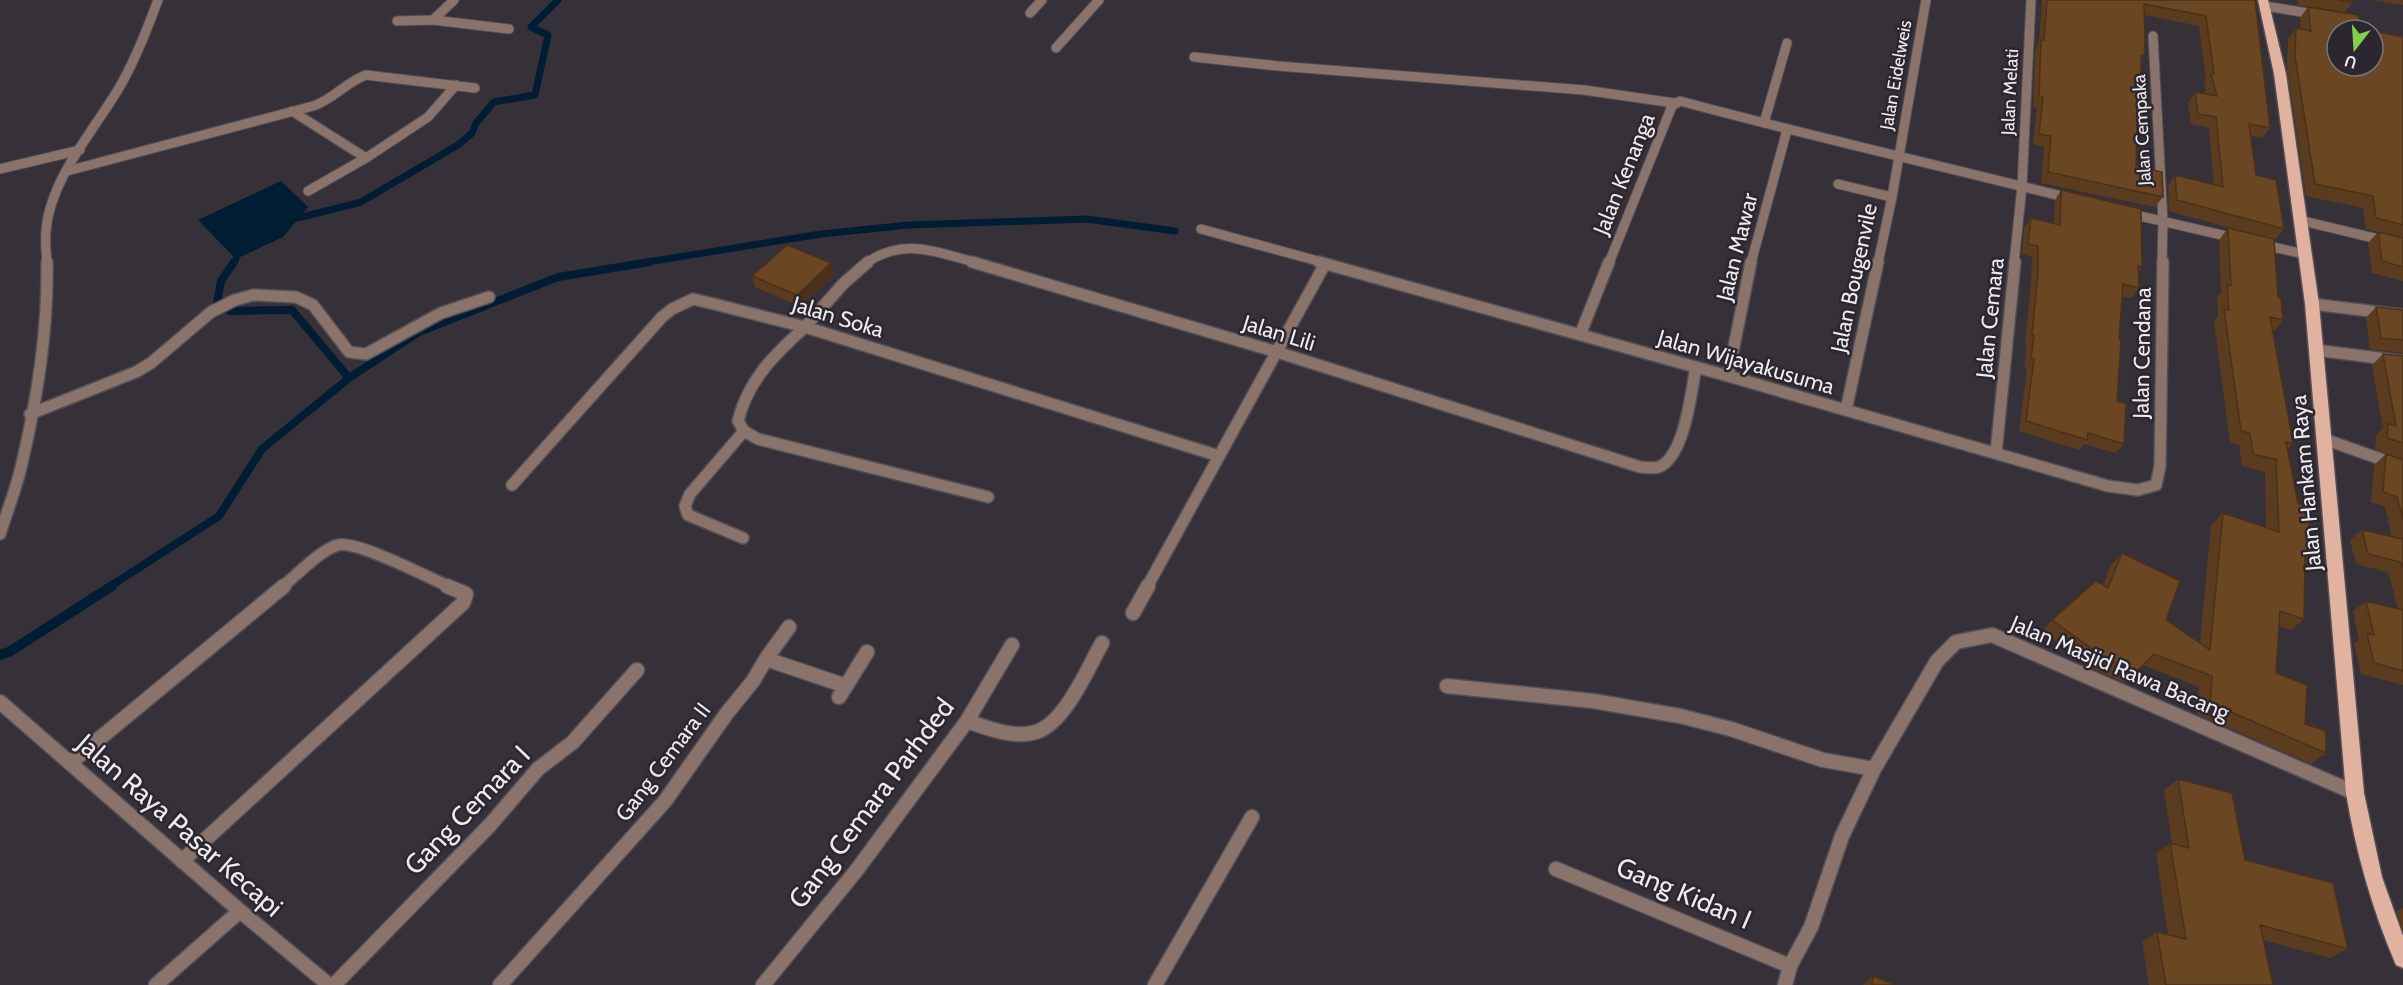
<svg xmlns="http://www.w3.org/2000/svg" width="2403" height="985" viewBox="0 0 2403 985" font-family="Cabin,sans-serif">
  <rect width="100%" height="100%" fill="#363138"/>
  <path fill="#001d33" d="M281 181 308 207 283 237 236 259 198 220Z"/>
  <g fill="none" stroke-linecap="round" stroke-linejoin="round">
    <path stroke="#001d33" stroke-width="7" d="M298 218 361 202 458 145 472 133 476 123 494 102 535 95 548 35 531 27 558 0
      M233 263 236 259
      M641 263 821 234 909 225 1087 219 1175 231"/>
    <path stroke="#001d33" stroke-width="8" d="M234 262 221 281 217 303 230 311 292 310 349 378
      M109 587 219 516 262 449 349 378 419 332 558 277 650 262"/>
    <path stroke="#001d33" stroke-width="10" d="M0 655 9 652 112 586"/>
    <defs>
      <path id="service-far2" d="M2265 6 2320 15
        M1194 57 1278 66 1584 90 1674 103
        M2299 220 2403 245"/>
      <path id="service-far1" d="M2312 304 2403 315
        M805 327C775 354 748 380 738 421L744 431 758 439 988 497
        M2315 350 2403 361
        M743 538 688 515 685 506 690 494 744 431"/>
      <path id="service" d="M1556 869 1790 966
        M1155 985 1252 817"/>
      <path id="minor-far2" d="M1030 13 1042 0
        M433 20 509 29
        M397 21 433 20 454 0
        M2153 36 2163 222 2162 263
        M1056 48 1099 0
        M292 111 366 158 428 117 456 85
        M1764 123 1787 43
        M0 169 80 150
        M67 171 313 106C334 99 346 82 366 75L475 88
        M1838 184 1892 197
        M308 191 366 158
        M2127 213 2239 239
        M1201 229 1325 263
        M2259 244 2304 254
        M866 263C904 237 937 252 977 263
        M1609 263 1672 106 1680 101C1810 136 1942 166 2073 199
        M1751 263 1787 130
        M1878 263 1892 197 1926 0
        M2014 263 2022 186 2031 0"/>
      <path id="minor-far1" d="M972 262 1277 352 1640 467C1646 467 1653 469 1659 467 1685 456 1691 392 1696 367
        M1319 262 1728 376 2108 486 2138 490 2156 485 2160 466 2163 262
        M805 327 843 284 868 262
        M1580 335 1609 262
        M1728 376 1751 262
        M1846 410 1878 262
        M30 414 136 372 151 363 211 312 235 300 253 295 296 297 313 305 349 352 366 354 441 313 489 297
        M2324 439 2403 467
        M1996 453 2015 262
        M512 485 662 317 672 309 693 299 718 305 805 327 1219 456
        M282 587C297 575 320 550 338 545 357 540 429 578 450 587
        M1147 587 1325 264"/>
      <path id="minor" d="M1133 613 1148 586
        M766 659 789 627
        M846 686 867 652
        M1447 686 1593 701 1680 716 1731 729 1823 760 1874 769
        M967 721C987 728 1014 739 1036 732 1065 723 1088 668 1102 643
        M70 763 284 586
        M182 861 463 603 466 594 447 586
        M156 985 240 911
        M334 985 490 825 538 769 573 742 637 670
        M500 985 665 801 727 713 753 681 766 659 846 686 839 697
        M763 985 856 871 967 721 1012 645
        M1785 985 1790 966 1811 927 1842 836 1874 769 1937 661 1956 642 1992 635 2355 793"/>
      <path id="tertiary-far2" d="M47 263C46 253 45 242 46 231 50 179 93 132 119 88 135 61 147 30 158 0"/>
      <path id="tertiary-far1" d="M0 534C7 511 17 487 22 463 37 400 48 327 47 262"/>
      <path id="tertiary" d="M0 702 240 911 329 985"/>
      <path id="primary" d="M2258 0H2268L2286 74 2319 304 2364 793 2382 877 2403 936V968L2396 965C2372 909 2356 853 2346 793L2305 304 2274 74Z"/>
    </defs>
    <use href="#service-far2" stroke="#534f55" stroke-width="11"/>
    <use href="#service-far1" stroke="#534f55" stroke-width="14"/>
    <use href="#service" stroke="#534f55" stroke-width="17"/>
    <use href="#minor-far2" stroke="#534f55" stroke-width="11"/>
    <use href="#minor-far1" stroke="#534f55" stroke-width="14"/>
    <use href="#minor" stroke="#534f55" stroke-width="17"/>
    <use href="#tertiary-far2" stroke="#534f55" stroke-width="11"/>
    <use href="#tertiary-far1" stroke="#534f55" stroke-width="14"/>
    <use href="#tertiary" stroke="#534f55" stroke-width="17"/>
    <use href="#primary" stroke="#534f55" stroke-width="3"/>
    <use href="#service-far2" stroke="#8a736a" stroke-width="9"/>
    <use href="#service-far1" stroke="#8a736a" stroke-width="11"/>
    <use href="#service" stroke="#8a736a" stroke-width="14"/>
    <use href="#minor-far2" stroke="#8a736a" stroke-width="9"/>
    <use href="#minor-far1" stroke="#8a736a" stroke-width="11"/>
    <use href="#minor" stroke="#8a736a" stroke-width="14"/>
    <use href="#tertiary-far2" stroke="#8a736a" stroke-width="9"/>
    <use href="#tertiary-far1" stroke="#8a736a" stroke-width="11"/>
    <use href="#tertiary" stroke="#8a736a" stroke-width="14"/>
    <use href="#primary" fill="#e2b2a1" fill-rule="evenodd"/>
  </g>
  <path fill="#5c3c1e" d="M2042 0H2255L2270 128 2262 138 2251 136 2256 175 2284 229 2275 240H2274L2278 297 2283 320 2273 332 2293 443 2288 448 2298 504 2311 560 2304 566V619L2291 630 2279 626 2276 673 2305 724 2326 753 2311 764 2197 714 2199 687 2143 665 2125 683 2094 669 2042 631 2052 620 2103 585 2111 565 2122 553 2166 620 2200 643 2211 525 2223 513 2266 528 2265 472 2242 466 2239 445 2230 443 2214 321 2218 316 2217 297 2221 293 2219 240 2228 228 2245 232 2169 211 2168 186 2175 175 2214 185 2209 128 2191 124 2188 103 2195 92 2206 94 2204 84 2206 81 2199 26 2145 15 2144 56 2141 62V105L2137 111 2136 166 2163 197 2155 207 2041 183 2044 147 2033 144 2037 108 2033 107 2035 50 2039 43Z
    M2297 0H2352L2353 2 2345 12 2298 5Z
    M2372 0H2403V5Z
    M2308 7 2362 28 2403 37V281L2372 273 2368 243 2378 232 2366 229 2363 208 2306 196 2287 67 2288 39 2296 28 2301 29 2300 18Z
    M2061 190 2142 267 2138 273 2139 288 2131 298 2122 296 2119 339 2117 401 2124 444 2116 453 2084 444 2079 450 2019 431 2027 369 2024 368 2027 346 2025 345 2031 283 2032 257 2022 254 2024 228 2031 218 2054 223 2055 200Z
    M831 263 835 274 800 306 755 287 752 276Z
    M2376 307 2403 310V353L2370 349 2366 318Z
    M2383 354 2403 356V459L2375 449 2376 435 2383 428 2372 365Z
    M2386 454 2403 460V685L2361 674 2354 644 2359 640 2353 611 2366 601 2398 609 2389 575 2387 572 2356 564 2350 540 2362 530 2392 537 2385 507 2371 502 2374 465Z
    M2178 779 2245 860 2348 949 2330 958 2263 940 2273 985H2149L2142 941 2157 932 2168 935 2156 853 2170 843H2172L2164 790Z
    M2403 908V932L2397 911Z
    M1873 976 1895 985H1863Z"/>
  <path fill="#4b3118" d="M831 263 835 274 800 306 797 295Z"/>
  <path fill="#6b4623" stroke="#4b3118" stroke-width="1.5" d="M2047 0H2255L2270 128 2249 124 2256 175 2276 180 2284 229 2177 200 2175 175 2223 187 2216 117 2198 114 2195 92 2217 96 2211 74H2214L2206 16 2144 4 2145 42 2144 56 2141 55V105L2138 104 2136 166 2162 172 2163 197 2048 172 2051 136 2039 134 2043 97H2039L2041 40H2044Z
    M2338 0H2352L2353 2Z
    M2308 7 2358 15 2362 28 2370 30H2337V66H2373V31L2403 37V225L2376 218 2373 196 2315 184 2295 56 2296 28 2311 31Z
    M2061 190 2141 209 2142 267 2138 266 2139 288 2123 284 2119 339 2121 340 2117 401 2126 404 2124 444 2088 433 2087 440 2026 421 2034 359 2031 358 2034 335H2032L2038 273V246L2028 244 2031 218 2060 225Z
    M2228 228 2274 239 2278 297 2281 298 2283 320 2270 317 2293 443 2286 442 2298 504 2308 507 2311 560 2305 557 2304 619 2280 611 2276 673 2307 685 2305 724 2326 731V753L2210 703 2212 676 2154 654 2136 672 2105 658 2052 620 2096 581 2108 588 2122 553 2180 581 2166 620 2210 650 2223 513 2279 532 2276 460H2278L2253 454 2250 433 2241 431 2224 309 2229 310 2227 284 2231 285Z
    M2378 232 2403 238V267L2382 261Z
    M787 245 831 263 797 295 752 276Z
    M2376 307 2403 310V340L2381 338Z
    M2383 354 2403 356V443L2387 438 2388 423 2396 426Z
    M2386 454 2403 460V519L2397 497 2383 492Z
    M2362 530 2403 539V567L2400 562 2368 554Z
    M2366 601 2403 610V671L2374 663 2367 634 2374 635Z
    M2178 779 2232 793 2245 860 2333 883 2348 949 2260 925 2273 985H2166L2157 932 2186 939 2170 843 2189 848Z
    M1873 976 1895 985H1872Z"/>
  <g text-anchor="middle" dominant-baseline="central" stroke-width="5" stroke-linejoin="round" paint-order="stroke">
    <g font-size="18" fill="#eeebf0" stroke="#2c272e">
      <text transform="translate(1896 75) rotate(-80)">Jalan Eidelweis</text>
      <text transform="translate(2010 92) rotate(-87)">Jalan Melati</text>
      <text transform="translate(2142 130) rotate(-93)">Jalan Cempaka</text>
    </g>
    <g font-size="22" fill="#eeebf0" stroke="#2c272e">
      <text transform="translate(1624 174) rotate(-68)">Jalan Kenanga</text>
      <text transform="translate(1737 247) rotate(-76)">Jalan Mawar</text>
      <text transform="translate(1854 278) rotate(-78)">Jalan Bougenvile</text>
      <text transform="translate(838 317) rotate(17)">Jalan Soka</text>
      <text transform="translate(1990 318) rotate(-84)">Jalan Cemara</text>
      <text transform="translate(1279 333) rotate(17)">Jalan Lili</text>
      <text transform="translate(2142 353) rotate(-89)">Jalan Cendana</text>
      <text transform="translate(1746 362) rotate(16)">Jalan Wijayakusuma</text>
      <text transform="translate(2306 483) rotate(-95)">Jalan Hankam Raya</text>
      <text transform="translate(2120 668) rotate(23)">Jalan Masjid Rawa Bacang</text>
      <text transform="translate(663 762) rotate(-53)">Gang Cemara II</text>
    </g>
    <g font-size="27" fill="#eeebf0" stroke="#2c272e">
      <text transform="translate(871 803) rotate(-53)">Gang Cemara Parhded</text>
      <text transform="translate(467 810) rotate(-46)">Gang Cemara I</text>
      <text transform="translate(180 825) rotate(41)">Jalan Raya Pasar Kecapi</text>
      <text transform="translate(1684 893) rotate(23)">Gang Kidan I</text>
    </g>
  </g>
  <g transform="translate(2355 48) rotate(197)"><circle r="28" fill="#2c272e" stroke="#7a757c" stroke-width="1.5"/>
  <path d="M0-4.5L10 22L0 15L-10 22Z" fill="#83d04f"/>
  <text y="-9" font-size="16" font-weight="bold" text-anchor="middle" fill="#eeebf0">U</text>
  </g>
</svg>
